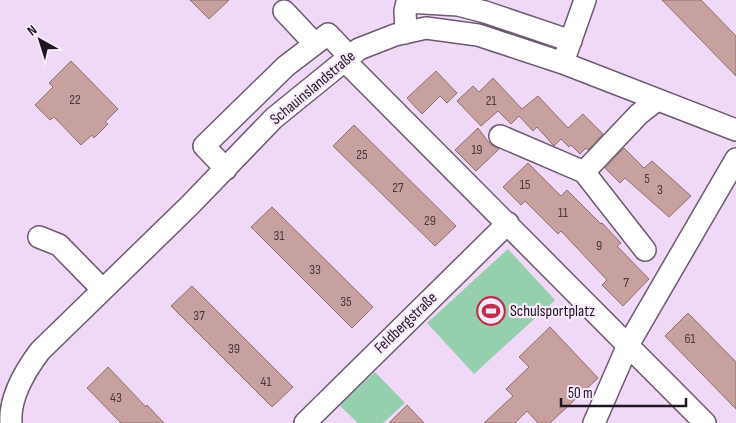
<svg xmlns="http://www.w3.org/2000/svg" width="736" height="423" viewBox="0 0 736 423" font-family="'Sofia Sans Condensed',sans-serif">
  <rect width="100%" height="100%" fill="#f0d9f6"/>
  <path fill="#96cfad" d="M508 249 555 300 474 374 427 323Z
    M375 372 405 403 383 423H358L339 405Z"/>
  <path fill="#c7a19f" stroke="#916d6c" d="M190 0H229L209 19Z
    M662 0H701L736 36V76Z
    M71 61 118 109 105 122 108 124 94 138 92 135 81 145 54 117 50 120 35 105 53 87 49 83Z
    M436 71 457 93 447 103 440 96 422 114 407 98Z
    M493 78 522 109 538 96 568 128 583 114 603 134 588 150 586 148 580 154 571 145 569 147 561 139 554 146 537 127 533 131 519 116 511 124 498 111 481 126 457 101 473 86 479 92Z
    M354 125 456 226 435 246 333 146Z
    M478 128 490 144 499 149 476 171 455 150Z
    M624 148 644 168 652 161 691 196 669 217 625 178 620 183 605 168Z
    M528 163 561 196 567 190 601 224 602 223 621 243 617 246 649 279 623 306 602 285 607 280 561 231 558 234 525 201 521 205 503 187Z
    M272 207 373 307 352 328 251 227Z
    M192 286 293 387 272 407 171 306Z
    M688 313 736 362V409L665 336Z
    M550 327 598 378 550 423H538L527 411 515 423H484L513 396 506 389 529 367 519 357Z
    M108 367 146 407 147 405 164 423H121L87 388Z
    M407 405 424 423H389Z"/>
  <g fill="none" stroke-linecap="round" stroke-linejoin="round">
    <defs>
      <path id="minor" d="M284 11 314 43
        M406 33 405 11 407 2 458 5 485 12 571 41
        M566 54 585 0
        M345 61 705 423
        M500 136 584 172
        M226 169 204 146 286 66 328 34 350 57
        M39 237 59 245 102 289
        M645 250 584 172 639 114 657 100
        M11 423C9 397 25 371 40 351L190 205 274 118 359 49 395 35 426 28 478 35 563 63 736 130
        M305 423 508 223
        M594 423 628 345 736 159"/>
    </defs>
    <use href="#minor" stroke="#6d5971" stroke-width="24"/>
    <use href="#minor" stroke="#fff" stroke-width="21"/>
  </g>
  <defs>
    <symbol id="stadium-ring" viewBox="-11 -11 22 22"><circle r="9.5" fill="#f8eafb" stroke="#bf2f4d" stroke-width="1.5"/><path d="M0-5a6.5 5 0 1 0 0 10a6.5 5 0 1 0 0-10ZM-3.5-1.8h7v3.6h-7Z" fill="#bf2f4d"/></symbol>
  </defs>
  <g fill-rule="evenodd">
    <use href="#stadium-ring" x="475" y="295" width="32" height="32"/>
  </g>
  <g text-anchor="middle" dominant-baseline="central" stroke-width="4.5" stroke-linejoin="round" paint-order="stroke">
    <g font-size="14" fill="#483940">
      <text x="75" y="99">22</text>
      <text x="491" y="100">21</text>
      <text x="477" y="149">19</text>
      <text x="362" y="154">25</text>
      <text x="647" y="178">5</text>
      <text x="525" y="184">15</text>
      <text x="398" y="187">27</text>
      <text x="660" y="189">3</text>
      <text x="563" y="212">11</text>
      <text x="430" y="220">29</text>
      <text x="279" y="235">31</text>
      <text x="599" y="245">9</text>
      <text x="315" y="269">33</text>
      <text x="626" y="282">7</text>
      <text x="346" y="301">35</text>
      <text x="199" y="315">37</text>
      <text x="690" y="338">61</text>
      <text x="234" y="348">39</text>
      <text x="266" y="381">41</text>
      <text x="116" y="397">43</text>
    </g>
    <g font-size="16" fill="#1e1620" stroke="#f8eafb">
      <text transform="translate(313 88) rotate(-40)">Schauinslandstraße</text>
      <text transform="translate(406 323) rotate(-44)">Feldbergstraße</text>
    </g>
    <g font-size="16" fill="#1e1620" stroke="#f8eafb" text-anchor="start">
      <text x="510" y="311">Schulsportplatz</text>
    </g>
  </g>
  <g transform="translate(40 40) rotate(321)" stroke="#f8eafb" stroke-width="4" paint-order="stroke">
  <path d="M0-4L9 19L0 12L-9 19Z" fill="#1e1620"/>
  <text y="-8" font-size="14" font-weight="bold" text-anchor="middle" fill="#1e1620">N</text>
  </g>
  <path d="M561 398v8h125v-8" fill="none" stroke="#1e1620" stroke-width="2.5"/>
  <text x="568" y="398" font-size="15" fill="#1e1620" stroke="#f8eafb" stroke-width="4" paint-order="stroke">50 m</text>
</svg>
